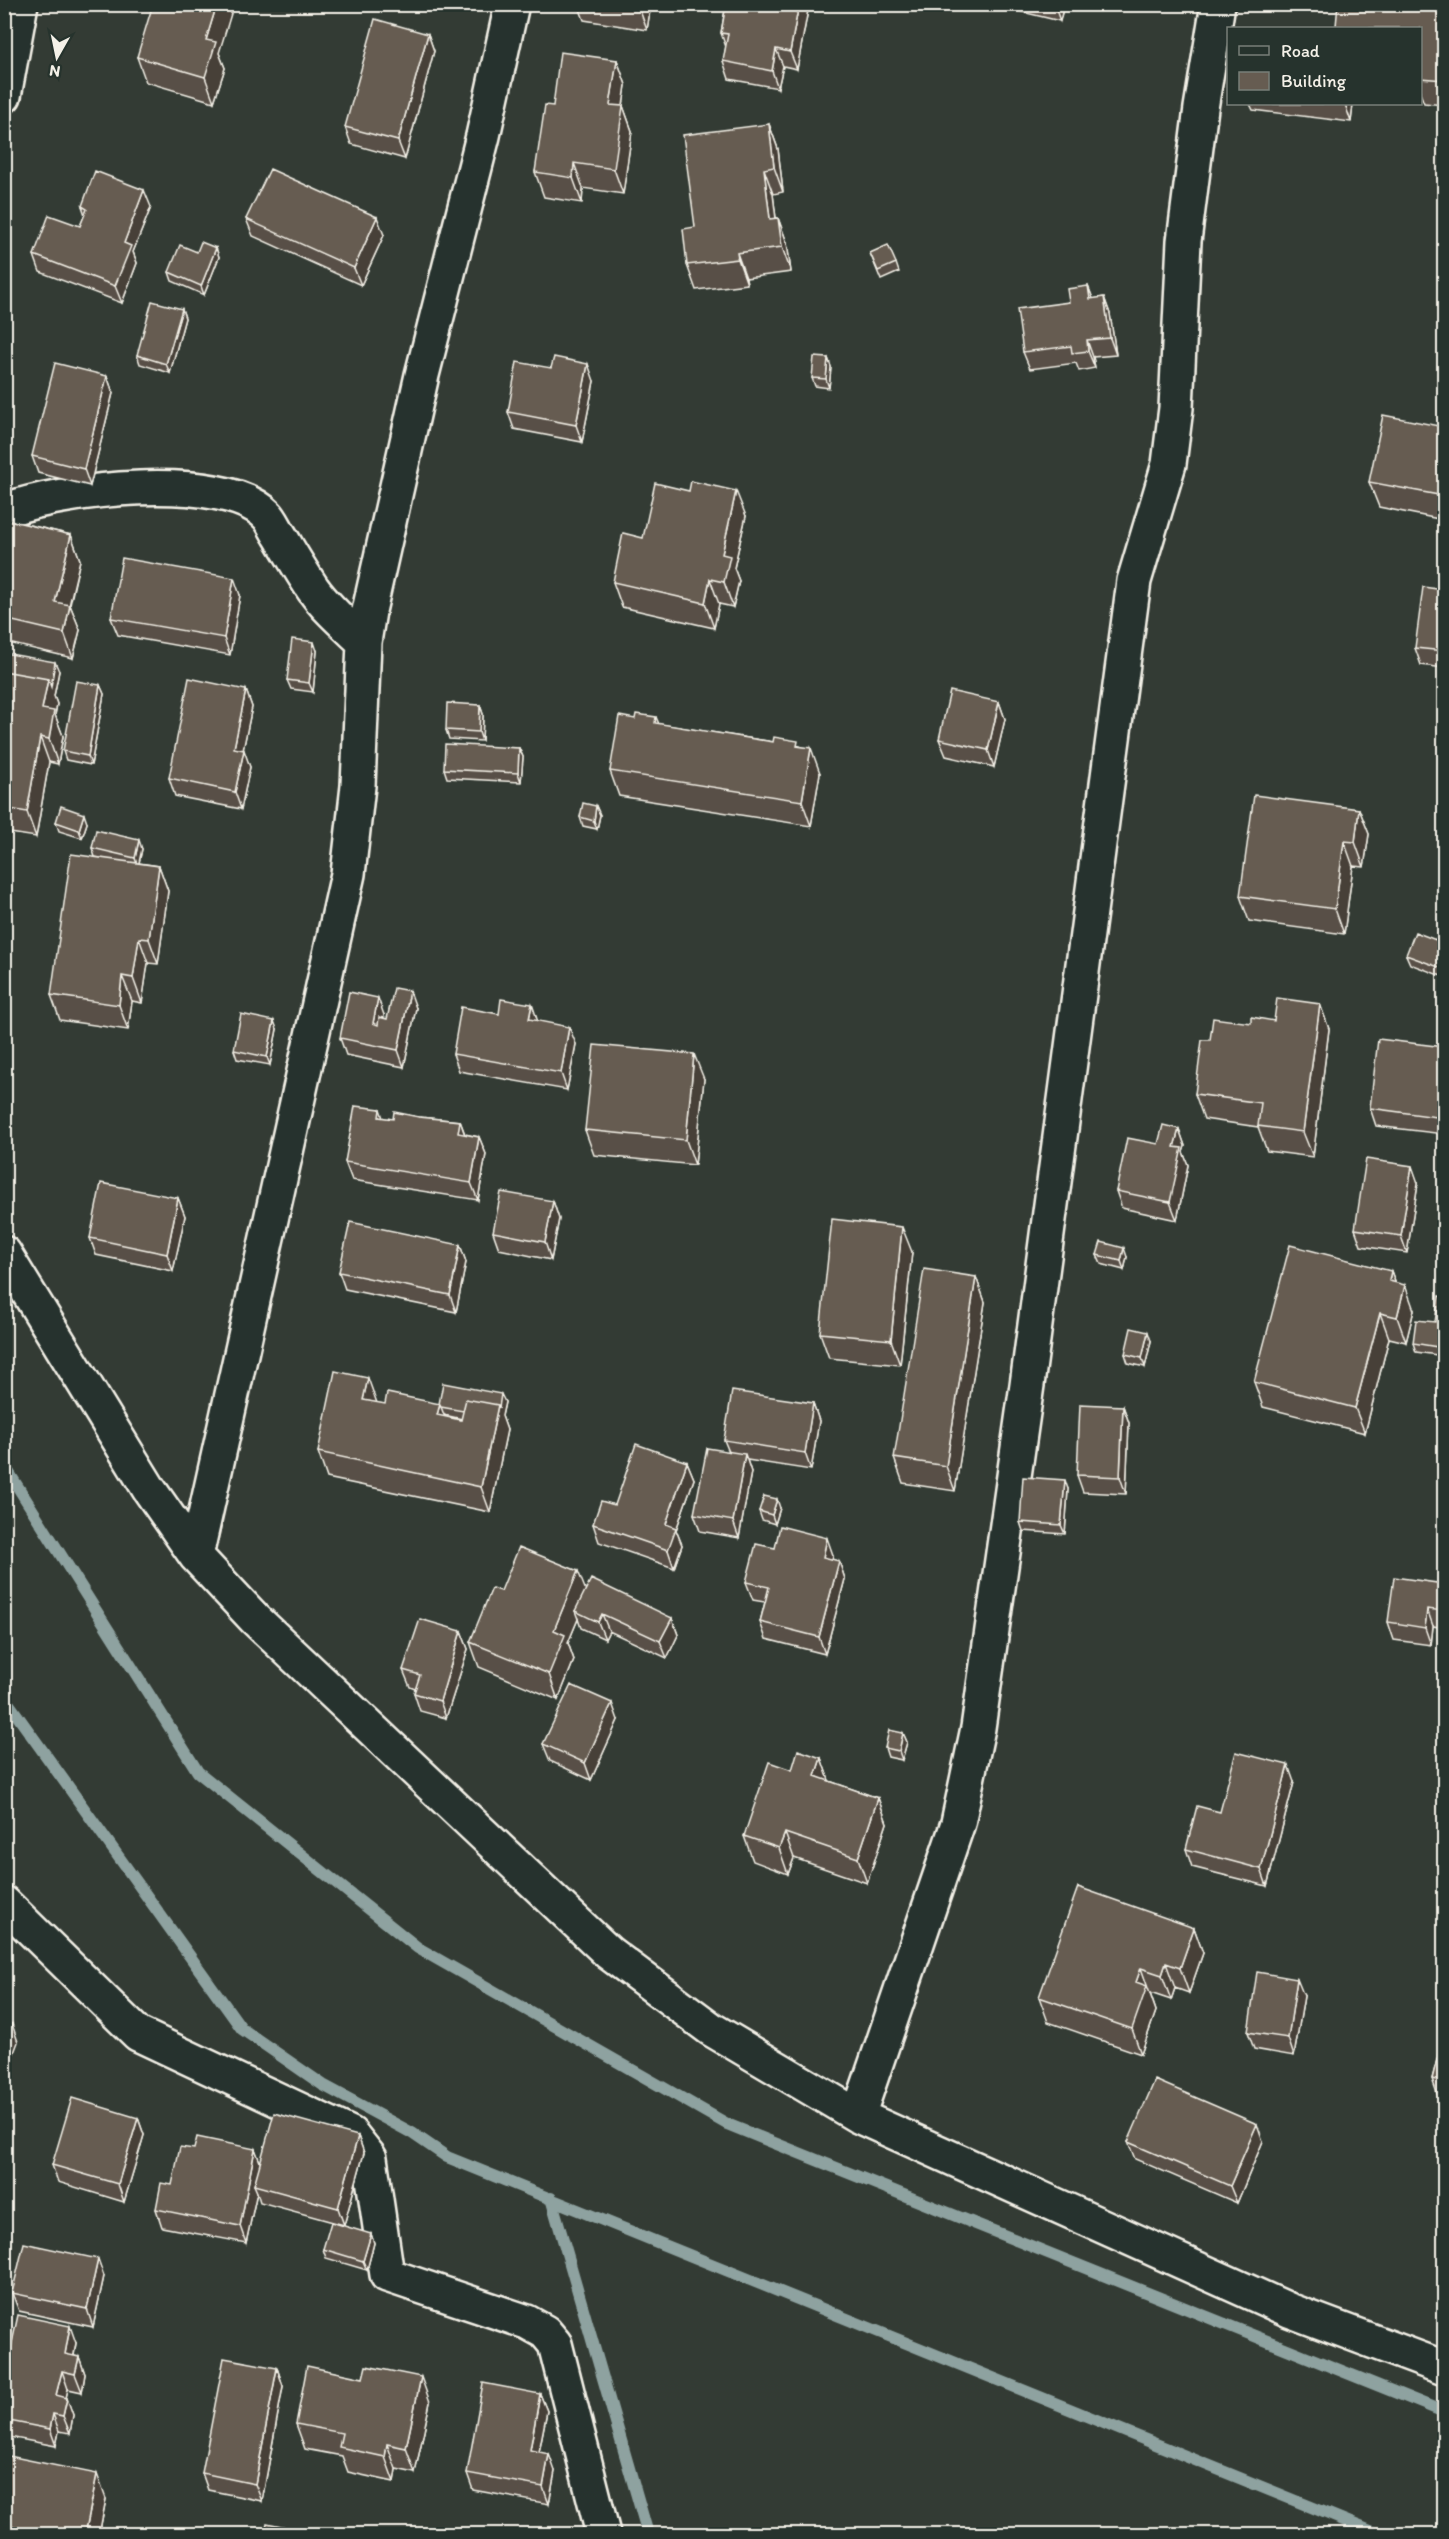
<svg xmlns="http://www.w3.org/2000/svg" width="1449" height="2539" viewBox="0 0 1449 2539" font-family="Itim,sans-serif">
  <rect width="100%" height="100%" fill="#333b34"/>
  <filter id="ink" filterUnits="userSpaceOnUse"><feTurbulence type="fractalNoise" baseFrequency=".0167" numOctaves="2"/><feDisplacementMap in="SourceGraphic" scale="12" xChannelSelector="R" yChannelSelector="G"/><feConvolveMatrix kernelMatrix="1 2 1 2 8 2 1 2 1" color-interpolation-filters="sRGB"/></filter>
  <g filter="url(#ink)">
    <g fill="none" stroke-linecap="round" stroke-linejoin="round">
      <path stroke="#8ea2a0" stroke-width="12" d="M4 1465 198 1772 418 1948 727 2124 1444 2412
        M4 1697 242 2029 323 2085 412 2133 447 2157 1378 2534
        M551 2198 648 2534"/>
      <defs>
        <path id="minor" d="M4 96 21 4
          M4 511C59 489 223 470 267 515 272 520 275 528 279 534 290 552 301 571 313 589 327 609 346 625 364 642
          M4 1253 149 1489 196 1556 255 1619 609 1953 711 2029 858 2116 1289 2310 1444 2368
          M196 1556 348 874 358 786 364 642 369 611 422 375 483 136 512 4
          M4 1903 138 2034 351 2134 370 2158 387 2275 527 2322 545 2332 555 2344 603 2534
          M858 2116 958 1823 978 1728 1027 1385 1134 581 1169 464 1176 408 1184 241 1201 108 1218 4"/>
      </defs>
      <use href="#minor" stroke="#f4f1e8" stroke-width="38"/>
      <use href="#minor" stroke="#26332d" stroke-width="33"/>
    </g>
    <path fill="#584f46" stroke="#f4f1e8" stroke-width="1.5" fill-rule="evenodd" d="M578 4H651L647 30 584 20Z
      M726 4H806L808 10 797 69 783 66 778 88 729 79 723 61 726 47 721 33Z
      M989 4H1064L1060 21Z
      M1444 4V105L1424 103 1420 93V28H1337L1336 26Z
      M428 34 434 51 405 159 351 144 345 127Z
      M219 53 225 68 214 102 146 82 137 57Z
      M617 60 626 85 623 106 632 131 623 194 583 188 582 203 544 197 535 172 553 106Z
      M1250 104H1353L1351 122 1253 110Z
      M769 124 778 149 783 192 773 194 776 218H778L787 243 791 272 746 278 747 284 696 290 687 265 695 227Z
      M82 206 151 207 133 252 137 263 122 303 40 272 34 255 80 226 85 215Z
      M246 219 384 235 361 285 253 236Z
      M216 248 219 257 204 295 172 281 169 272 197 252Z
      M870 253 896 263 899 272 881 280Z
      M1088 286 1093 299 1104 297 1110 314 1116 355 1093 357 1095 368 1079 371 1076 363 1030 369 1023 352 1069 302Z
      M182 309 185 318 170 373 140 364 137 355Z
      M828 358 831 367 829 388 815 386 812 378Z
      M551 368 594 381 582 442 514 429 508 412Z
      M107 376 113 393 90 486 38 473 32 456Z
      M1444 427V520L1379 507 1369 482Z
      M746 516 734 568 739 581 733 607 719 604 714 628 622 607 613 582 643 538Z
      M4 519 71 535 80 560 70 605 80 630 73 658 4 642Z
      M1444 590V668L1421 665 1415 648Z
      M240 595 230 655 118 635 111 618Z
      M317 651 313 692 291 689 287 680Z
      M4 653 59 671 54 696 57 704 55 715 63 736 58 764 49 762 36 837 4 832Z
      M100 685 104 694 91 765 66 760 63 751Z
      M246 690 252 707 243 750 250 767 241 809 175 796 169 778Z
      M999 702 1005 719 994 767 946 756 939 739Z
      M480 705 483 714 482 741 449 739 446 730Z
      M656 717 659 724 800 746 820 773 811 826 619 796 610 771 635 719Z
      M519 748 523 757 521 782 447 778 444 769Z
      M596 806 600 815 597 829 583 826 580 817Z
      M1359 809 1369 834 1364 867 1353 866 1344 934 1249 921 1240 896Z
      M56 822 87 823 82 838 59 831Z
      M92 848 142 849 139 863 159 866 168 891 158 964 148 963 142 1003 132 1001 128 1030 60 1020 51 995 101 858 95 857Z
      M1444 943V977L1410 964 1406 955Z
      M1320 1004 1329 1029 1313 1157 1267 1151 1258 1127 1204 1119 1195 1094 1210 1040 1251 1023 1274 1021Z
      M416 1008 404 1067 346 1055 340 1038 384 1015 383 1018 387 1019Z
      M538 1021 576 1044 567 1090 459 1071 453 1054Z
      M277 1029 270 1065 237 1059 234 1050Z
      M1444 1047V1134L1376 1126 1370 1108Z
      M704 1079 695 1165 594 1155 585 1130Z
      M380 1109 383 1118 393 1119 419 1117 460 1121 465 1134 479 1137 486 1154 478 1200 352 1180 345 1162Z
      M1179 1129 1185 1146 1183 1152 1188 1165 1177 1220 1122 1208 1116 1191 1158 1144Z
      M1418 1183 1407 1253 1361 1246 1355 1229Z
      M178 1198 185 1216 173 1271 96 1255 90 1238Z
      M553 1201 559 1219 551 1260 499 1249 493 1232Z
      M460 1245 466 1262 456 1312 345 1289 339 1272Z
      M912 1252 900 1365 829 1358 820 1333Z
      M1097 1255 1127 1257 1124 1270 1101 1264Z
      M1391 1271 1395 1282 1414 1310 1406 1342 1389 1338 1365 1433 1263 1407 1254 1382Z
      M976 1277 985 1302 955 1491 903 1483 894 1458Z
      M1444 1297V1356L1416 1352 1413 1343 1435 1322Z
      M1151 1341 1145 1367 1128 1363 1125 1354Z
      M505 1402 502 1416 507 1430 490 1512 327 1478 318 1452 377 1403 385 1404H439ZM444 1415 462 1419 461 1420 444 1417Z
      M813 1403 819 1421 811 1470 747 1460 751 1472 739 1538 700 1531 694 1514 729 1452 724 1440Z
      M1123 1406 1129 1423 1126 1494 1083 1492 1077 1475Z
      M687 1462 694 1479 676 1530 682 1545 674 1568 599 1542 593 1524 615 1505Z
      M1068 1489 1065 1534 1023 1531 1020 1522Z
      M780 1508 775 1524 762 1520 759 1511Z
      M775 1548 833 1555 832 1560 839 1561 845 1579 825 1654 766 1639 760 1622 765 1602 753 1600 746 1582Z
      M1444 1584V1628L1433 1626 1431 1645 1394 1640 1388 1622Z
      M585 1590 672 1618 678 1635 667 1658 609 1631 605 1639 581 1628 578 1619 568 1643 574 1660 558 1700 479 1667 470 1642 501 1591Z
      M461 1631 468 1649 446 1718 420 1711 414 1693 415 1689 410 1687 403 1670Z
      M618 1720 591 1780 550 1761 543 1744Z
      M903 1733 907 1742 902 1760 888 1757 885 1748Z
      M821 1758 829 1781 878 1798 887 1823 867 1883 794 1858 788 1874 753 1861 744 1836 792 1770Z
      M1294 1782 1267 1886 1192 1867 1186 1849 1220 1812Z
      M1194 1928 1203 1953 1189 1993 1175 1988 1171 2000 1150 1993 1156 2011 1141 2054 1048 2022 1039 1997Z
      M1304 1996 1294 2056 1254 2049 1248 2032Z
      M1444 2033V2098L1438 2096 1432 2079Z
      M138 2118 144 2135 124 2202 58 2182 52 2165Z
      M358 2136 364 2153 344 2225 260 2202 257 2192 246 2243 162 2227 156 2209 172 2185 194 2149H255L260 2162Z
      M1263 2141 1237 2203 1135 2159 1128 2142Z
      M371 2234 374 2243 367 2270 326 2258 323 2249Z
      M104 2276 93 2327 19 2311 12 2293Z
      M76 2343 74 2356 79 2357 85 2374 82 2392 68 2389 66 2397 73 2415 70 2433 59 2431 56 2446 4 2436V2380Z
      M277 2368 283 2386 262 2501 208 2490 202 2473Z
      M540 2394 547 2411 539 2452 555 2471 549 2504 473 2490 467 2473Z
      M430 2402 415 2473 396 2469 394 2482 348 2472 342 2456 305 2449 296 2424Z
      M4 2455 106 2499 99 2535H4Z"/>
    <path fill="#474039" stroke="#f4f1e8" stroke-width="1.5" d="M217 4H234L219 53 225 68 214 102 205 77 206 40Z
      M651 4 647 30 638 5Z
      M799 4H806L808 10 797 69 790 52Z
      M1054 4H1064L1060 21Z
      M428 34 434 51 405 159 398 141Z
      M776 49 783 66 778 88 772 71Z
      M617 60 626 85 623 106 632 131 623 194 614 169 610 105Z
      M1345 104H1353L1351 122Z
      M769 124 778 149 783 192 774 167Z
      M574 163 583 188 582 203 573 178Z
      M764 169 773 194 779 244 770 219Z
      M144 190 151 207 133 252 137 263 122 303 115 286 124 243Z
      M377 217 384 235 361 285 354 268Z
      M778 218 787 243 791 272 782 247Z
      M216 248 219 257 204 295 201 286Z
      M737 253 746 278 747 284 738 259Z
      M1088 286 1095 304 1090 299Z
      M1104 297 1110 314 1116 355 1110 338Z
      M182 309 185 318 170 373 166 364Z
      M1087 340 1093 357 1095 368 1088 351Z
      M828 358 831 367 829 388 826 379Z
      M588 364 594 381 582 442 576 425Z
      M107 376 113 393 90 486 84 469Z
      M736 491 746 516 734 568 739 581 733 607 724 582 722 554Z
      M71 535 80 560 64 627 55 602Z
      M234 578 240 595 230 655 224 638Z
      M710 579 719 604 714 628 705 603Z
      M70 605 80 630 73 658 64 633Z
      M314 642 317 651 313 692 309 683Z
      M55 662 59 671 54 696 57 704 55 715 63 736 58 764 49 739 42 709 48 679Z
      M100 685 104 694 91 765 88 756Z
      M246 690 252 707 240 765 234 748Z
      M999 702 1005 719 994 767 988 750Z
      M480 705 483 714 482 741 479 732Z
      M40 737 49 762 36 837 27 812Z
      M519 748 523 757 521 782 518 773Z
      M811 748 820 773 811 826 802 801Z
      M244 750 250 767 241 809 235 792Z
      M596 806 600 815 597 829 594 821Z
      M1359 809 1369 834 1364 867 1355 842Z
      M84 814 87 823 82 838 79 830Z
      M139 840 142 849 138 867 135 858Z
      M1344 841 1353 866 1344 934 1335 909Z
      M4 865 8 873 4 886Z
      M159 866 168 891 158 964 149 939Z
      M139 938 148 963 142 1003 133 978Z
      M122 976 132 1001 128 1030 119 1005Z
      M410 991 416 1008 404 1067 398 1050Z
      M378 998 384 1015 379 1041 373 1023Z
      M532 1004 538 1022 529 1019Z
      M1320 1004 1329 1029 1313 1157 1303 1132Z
      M274 1021 277 1029 270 1065 267 1057Z
      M569 1027 576 1044 567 1090 561 1073Z
      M694 1054 704 1079 695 1165 686 1140Z
      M460 1121 466 1138 458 1133Z
      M1179 1129 1185 1146 1183 1152 1188 1165 1177 1220 1170 1202 1174 1147Z
      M479 1137 486 1154 478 1200 471 1183Z
      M1412 1166 1418 1183 1407 1253 1401 1236Z
      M178 1198 185 1216 173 1271 167 1254Z
      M553 1201 559 1219 551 1260 545 1242Z
      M902 1227 912 1252 900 1365 891 1340Z
      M460 1245 466 1262 456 1312 450 1295Z
      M1124 1248 1127 1257 1124 1270 1121 1261Z
      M1391 1271 1400 1296 1389 1281Z
      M976 1277 985 1302 955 1491 946 1466Z
      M1405 1285 1414 1310 1406 1342 1397 1317Z
      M1380 1313 1389 1338 1365 1433 1355 1408Z
      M1148 1332 1151 1341 1145 1367 1142 1358Z
      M368 1378 377 1403 363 1400Z
      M501 1394 505 1402 502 1416 507 1430 490 1512 481 1487 498 1405Z
      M813 1403 819 1421 811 1470 805 1453Z
      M440 1404 449 1429 437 1415Z
      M1123 1406 1129 1423 1126 1494 1120 1477Z
      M745 1454 751 1472 739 1538 733 1521Z
      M687 1462 694 1479 676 1530 682 1545 674 1568 668 1550 666 1524Z
      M1065 1480 1068 1489 1065 1534 1061 1525Z
      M777 1499 780 1508 775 1524 772 1515Z
      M827 1538 833 1555 829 1575 823 1557Z
      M839 1561 845 1579 825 1654 819 1637Z
      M578 1571 588 1596 575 1611 578 1619 568 1643 574 1660 558 1700 549 1674 554 1630Z
      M1427 1609 1433 1626 1431 1645 1425 1628Z
      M602 1614 609 1631 605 1639 598 1622Z
      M672 1618 678 1635 667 1658 660 1641Z
      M461 1631 468 1649 446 1718 440 1701Z
      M612 1703 618 1720 591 1780 585 1763Z
      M903 1733 907 1742 902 1760 899 1751Z
      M821 1758 830 1783 815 1776Z
      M1288 1765 1294 1782 1267 1886 1261 1869Z
      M878 1798 887 1823 867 1883 858 1858Z
      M785 1833 794 1858 788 1874 779 1848Z
      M1194 1928 1203 1953 1189 1993 1180 1968Z
      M1166 1963 1175 1988 1171 2000 1162 1975Z
      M1141 1968 1156 2011 1141 2054 1132 2029 1136 1982Z
      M1297 1979 1304 1996 1294 2056 1288 2038Z
      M12 2024 18 2042 4 2079V2045Z
      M138 2118 144 2135 124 2202 118 2184Z
      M1257 2124 1263 2141 1237 2203 1230 2186Z
      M358 2136 364 2153 344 2225 338 2208Z
      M255 2149 262 2167 254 2185 257 2192 246 2243 240 2226Z
      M371 2234 374 2243 367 2270 363 2261Z
      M98 2259 104 2276 93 2327 87 2309Z
      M4 2276 10 2290 4 2315Z
      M70 2326 76 2343 71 2371 65 2354Z
      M79 2357 85 2374 82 2392 75 2374Z
      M277 2368 283 2386 262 2501 255 2484Z
      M62 2371 68 2389 63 2412 56 2395Z
      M421 2377 430 2402 415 2473 406 2448Z
      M540 2394 547 2411 536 2467 530 2450Z
      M67 2398 73 2415 70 2433 63 2416Z
      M53 2414 59 2431 56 2446 50 2429Z
      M387 2444 396 2469 394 2482 385 2457Z
      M549 2454 555 2471 549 2504 543 2487Z
      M97 2474 106 2499 99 2535H85Z"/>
    <path fill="#665c51" stroke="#f4f1e8" stroke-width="1.5" d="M153 4H217L206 40 216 42 205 77 137 57Z
      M726 4H799L790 52 776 49 772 71 723 61 728 34 721 33Z
      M1338 4H1444V80L1420 78V28H1361L1336 26Z
      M375 19 428 34 398 141 345 127Z
      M560 52 617 60 610 105 623 106 614 169 574 163 573 178 535 172 545 105 553 106Z
      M769 124 774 167 764 169 770 219 778 218 782 247 737 253 738 259 687 265 683 229 695 227 683 135Z
      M270 169 377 217 354 268 246 219Z
      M95 171 144 190 124 243 131 246 115 286 34 255 49 215 80 226 87 209 82 206Z
      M201 242 216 248 201 286 169 272 180 245 197 252Z
      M888 245 896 263 878 271 870 253Z
      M1088 286 1090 299 1104 297 1110 338 1087 340 1088 351 1072 353 1071 346 1023 352 1017 309 1069 302 1067 289Z
      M152 301 182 309 166 364 137 355Z
      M554 357 588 364 576 425 508 412 517 362 551 368Z
      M814 357 828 358 826 379 812 378Z
      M55 363 107 376 84 469 32 456Z
      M1383 415 1444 427V496L1369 482Z
      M691 481 736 491 722 554 730 556 724 582 710 579 705 603 613 582 623 533 643 538 655 483 689 491Z
      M4 519 71 535 55 602 70 605 64 633 4 619Z
      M122 558 234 578 224 638 111 618Z
      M1423 587 1444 590V651L1415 648Z
      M292 639 314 642 309 683 287 680Z
      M4 653 55 662 51 687 48 679 4 671Z
      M4 671 48 679 42 709 54 711 49 739 40 737 27 812 4 808Z
      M189 678 246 690 234 748 244 750 235 792 169 778Z
      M76 681 100 685 88 756 63 751Z
      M950 691 999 702 988 750 939 739Z
      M447 703 480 705 479 732 446 730Z
      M636 714 656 717 655 723 773 742 774 737 798 741 797 746 811 748 802 801 610 771 619 716 635 719Z
      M445 744 519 748 518 773 444 769Z
      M1254 795 1359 809 1355 842 1344 841 1335 909 1240 896Z
      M583 803 596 806 594 821 580 817Z
      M61 806 84 814 79 830 56 822Z
      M96 830 139 840 135 858 92 848Z
      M71 854 159 866 149 939 139 938 133 978 122 976 119 1005 51 995Z
      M1415 932 1444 943V969L1406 955Z
      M394 988 410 991 398 1050 340 1038 349 992 378 998 373 1023 378 1025 379 1017 387 1019Z
      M1277 998 1320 1004 1303 1132 1258 1126 1261 1103 1195 1094 1202 1040H1210L1213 1018 1251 1023V1017L1274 1021Z
      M501 999 532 1004 529 1019 569 1027 561 1073 453 1054 461 1007 499 1014Z
      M241 1014 274 1021 267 1057 234 1050Z
      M1378 1039 1444 1047V1118L1370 1108Z
      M594 1045 694 1054 686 1140 585 1130Z
      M355 1106 380 1109 379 1117 393 1119 394 1112 419 1117 460 1121 458 1133 479 1137 471 1183 345 1162Z
      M1163 1125 1179 1129 1174 1147 1182 1148 1170 1202 1116 1191 1127 1138 1158 1144Z
      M1366 1159 1412 1166 1401 1236 1355 1229Z
      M101 1183 178 1198 167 1254 90 1238Z
      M501 1192 553 1201 545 1242 493 1232Z
      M832 1219 902 1227 891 1340 820 1333Z
      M350 1222 460 1245 450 1295 339 1272Z
      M1101 1242 1124 1248 1121 1261 1097 1255Z
      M1290 1245 1391 1271 1389 1281 1405 1285 1397 1317 1380 1313 1355 1408 1254 1382Z
      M924 1269 976 1277 946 1466 894 1458Z
      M1439 1296 1444 1297V1348L1413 1343 1416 1320 1435 1322Z
      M1131 1328 1148 1332 1142 1358 1125 1354Z
      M335 1371 368 1378 363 1400 385 1404 387 1393 440 1404 437 1415 461 1420 466 1399 498 1405 481 1487 318 1452Z
      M443 1383 501 1394 499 1408 498 1405 466 1399 463 1411 441 1407 439 1404Z
      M732 1391 813 1403 805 1453 724 1440Z
      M1080 1404 1123 1406 1120 1477 1077 1475Z
      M636 1444 687 1462 666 1524 676 1528 668 1550 593 1524 601 1501 615 1505Z
      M707 1448 745 1454 733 1521 694 1514Z
      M1023 1477 1065 1480 1061 1525 1020 1522Z
      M764 1496 777 1499 772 1515 759 1511Z
      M780 1526 827 1538 823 1557 839 1561 819 1637 760 1622 769 1587 746 1582 756 1544 775 1548Z
      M519 1547 578 1571 554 1630 565 1635 549 1674 470 1642 492 1588 501 1591Z
      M1394 1577 1444 1584V1611L1427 1609 1425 1628 1388 1622Z
      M591 1579 672 1618 660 1641 602 1614 598 1622 575 1611Z
      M420 1619 461 1631 440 1701 414 1693 420 1675 403 1670Z
      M571 1685 612 1703 585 1763 543 1744Z
      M889 1730 903 1733 899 1751 885 1748Z
      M798 1750 821 1758 815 1776 878 1798 858 1858 785 1833 779 1848 744 1836 769 1762 792 1770Z
      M1236 1752 1288 1765 1261 1869 1186 1849 1197 1806 1220 1812Z
      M1078 1887 1194 1928 1180 1968 1166 1963 1162 1975 1141 1968 1136 1982 1147 1986 1132 2029 1039 1997Z
      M1257 1972 1297 1979 1288 2038 1248 2032Z
      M4 2022 12 2024 4 2045Z
      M1444 2033V2082L1432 2079Z
      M1155 2080 1257 2124 1230 2186 1128 2142Z
      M72 2098 138 2118 118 2184 52 2165Z
      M274 2113 358 2136 338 2208 254 2185Z
      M197 2137 255 2149 240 2226 156 2209 161 2183 172 2185 180 2147 194 2149Z
      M331 2222 371 2234 363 2261 323 2249Z
      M24 2243 98 2259 87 2309 12 2293Z
      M18 2315 70 2326 65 2354 79 2357 75 2374 62 2371 56 2395 67 2398 63 2416 53 2414 50 2429 4 2420V2380Z
      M224 2358 277 2368 255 2484 202 2473Z
      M307 2366 363 2378 366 2366 421 2377 406 2448 387 2444 385 2457 339 2447 342 2433 296 2424Z
      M483 2383 540 2394 530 2450 549 2454 543 2487 467 2473Z
      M4 2455 97 2474 85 2535H16L18 2527 4 2524Z
      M267 2523 325 2535H264Z"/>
  </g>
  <rect width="1449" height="2539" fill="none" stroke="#26332d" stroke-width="24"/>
  <rect x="12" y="12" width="1425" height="2515" fill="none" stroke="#f4f1e8" stroke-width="2" filter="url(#ink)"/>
  <rect x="1227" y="27" width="195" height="78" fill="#26332d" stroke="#787f78" stroke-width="1.5"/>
  <rect x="1239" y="46" width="30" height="9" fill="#26332d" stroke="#787f78" stroke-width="1.5"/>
  <text x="1281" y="57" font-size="18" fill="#f4f1e8">Road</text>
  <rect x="1239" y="72" width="30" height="18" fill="#665c51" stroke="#787f78" stroke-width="1.5"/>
  <text x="1281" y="87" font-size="18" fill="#f4f1e8">Building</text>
  <g transform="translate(57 57) rotate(189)" stroke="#26332d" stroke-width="4.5" paint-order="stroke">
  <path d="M0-4.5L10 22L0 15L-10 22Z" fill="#f4f1e8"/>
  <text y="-9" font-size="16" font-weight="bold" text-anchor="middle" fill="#f4f1e8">N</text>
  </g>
</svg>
